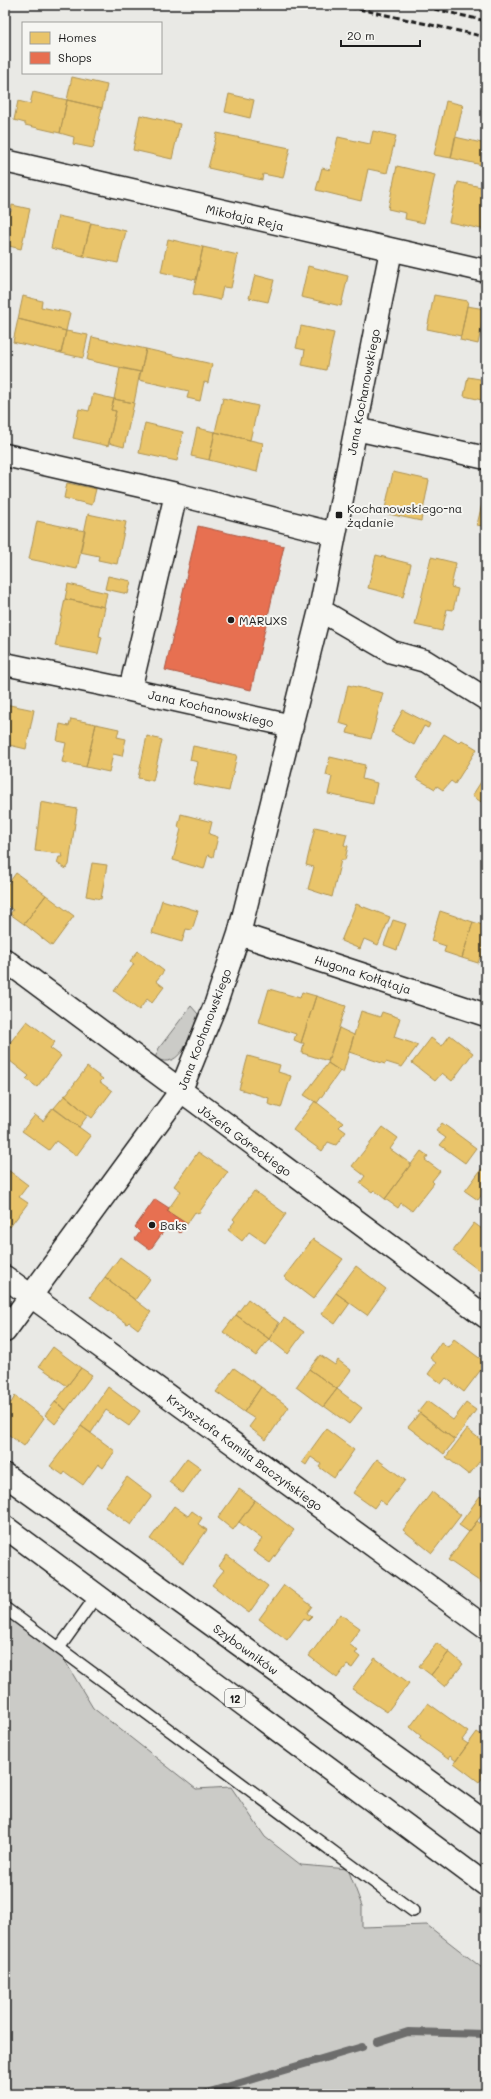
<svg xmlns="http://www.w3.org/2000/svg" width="491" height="2099" viewBox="0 0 491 2099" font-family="Mali,sans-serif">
  <rect width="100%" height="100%" fill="#e9e9e5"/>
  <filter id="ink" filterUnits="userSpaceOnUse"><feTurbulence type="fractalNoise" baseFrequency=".025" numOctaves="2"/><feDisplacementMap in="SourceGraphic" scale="8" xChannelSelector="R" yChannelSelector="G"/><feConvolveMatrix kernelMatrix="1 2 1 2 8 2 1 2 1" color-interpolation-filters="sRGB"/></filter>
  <g filter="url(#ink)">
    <path fill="#cbcbc7" stroke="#747472" d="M191 1006 198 1014C192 1030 182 1073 155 1058L159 1048Z
      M5 1612 59 1651 93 1708 196 1789 231 1787 265 1837 301 1865 348 1869 362 1906V1927L427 1925 486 1971V2094H5Z"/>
    <path fill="#e9c46a" stroke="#ac9253" d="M72 77 107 85 102 108 67 100Z
      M33 92 67 100 60 133 25 125V123L14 120 18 101 30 104Z
      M229 94 254 100 250 118 225 112Z
      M67 100 102 108 93 148 73 144 74 137 60 133Z
      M446 101 463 105 451 158 434 155Z
      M140 115 180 124 172 159 133 150Z
      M373 131 396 136 387 173 368 169 361 201 316 190 322 168 330 170 338 137 370 144Z
      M217 133 290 148 283 178 263 174 262 180 208 168Z
      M455 137 486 144 482 165 451 158Z
      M397 166 435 175 424 223 405 219 406 213 388 209Z
      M458 182 486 188V230L449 222Z
      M12 205 30 209 21 249 5 245V211L11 212Z
      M58 216 91 223 83 256 51 248Z
      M91 223 126 231 118 263 83 256Z
      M168 239 203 247 196 280 161 272Z
      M203 247 238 255 231 288 223 287 220 300 193 294Z
      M308 266 348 276 341 306 301 297Z
      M255 275 274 280 268 302 249 298Z
      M434 295 468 301 461 336 427 329Z
      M23 296 42 301 41 307 70 313 66 331 18 319Z
      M467 306 485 309 478 344 460 340Z
      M18 319 66 331 61 353 13 342Z
      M301 326 334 333 326 370 302 365 305 350 296 348Z
      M66 331 88 335 83 358 61 353Z
      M92 337 146 349 141 372 87 360Z
      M146 349 212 364 208 383 204 382 200 401 187 398 189 391 139 380Z
      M120 368 140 372 134 403 114 399Z
      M468 377 486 380V401L464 396Z
      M93 394 114 399 111 410 116 411 108 446 73 438 79 409 89 411Z
      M223 398 258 406 250 440 215 432Z
      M114 399 134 403 124 447 109 443 116 411 111 410Z
      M145 423 183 432 177 461 139 453Z
      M197 428 215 432 209 460 191 456Z
      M215 432 263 443 257 472 209 460Z
      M393 472 429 480 421 521 384 513Z
      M67 483 96 489 92 505 64 498Z
      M484 495H486V527L477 525Z
      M88 514 126 522 117 564 98 560 99 556 80 552Z
      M37 521 85 531 77 569 29 559Z
      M376 555 411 564 403 597 368 588Z
      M431 557 456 563 451 587 458 589 453 610 447 609 442 631 415 625Z
      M108 576 131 581 128 594 105 589Z
      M68 584 107 593 104 607 65 599Z
      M65 599 105 607 99 636 102 637 98 654 55 646Z
      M348 685 383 693 371 739 347 733 349 726 339 723Z
      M5 704 34 710 26 749 5 744Z
      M403 710 430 724 428 728 424 726 414 745 391 732Z
      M71 719 96 724 86 767 62 762 66 743 57 741 60 724 69 726Z
      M96 724 119 729 117 737 126 739 122 756 113 754 109 772 86 767Z
      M444 734 459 743 462 740 477 749 455 784 451 781 443 790 437 786 435 789 416 778Z
      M147 736 162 740 153 781 138 778Z
      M193 746 237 755 229 791 193 784 198 762 190 760Z
      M330 757 365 765 362 779 377 783 373 804 328 794 332 777 326 775Z
      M486 774V805L472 796Z
      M41 802 77 809 69 865 66 869 57 863 59 857H63L62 854 35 851Z
      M181 814 212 822 209 834 218 837 213 857 208 855 204 869 173 860 181 829 178 827Z
      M315 827 347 834 344 845 348 846 345 860H341L332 897 308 889 314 867 306 865Z
      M92 863 107 865 101 899 86 896Z
      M16 873 46 895 24 924 10 914 13 910 5 904V888Z
      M46 895 74 916 52 946 24 924Z
      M162 900 198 911 192 930 186 929 182 942 152 933Z
      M356 904 390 917 378 945 364 939 360 949 341 941Z
      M440 911 473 922 462 958 444 952 446 946 431 941Z
      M393 920 406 924 397 950 384 945Z
      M473 922 486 926V959L480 957 478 963 462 958Z
      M138 951 164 971 156 981 164 987 152 1003 147 999 139 1010 114 991 134 964 130 961Z
      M269 989 300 998 302 992 316 996 301 1043 294 1040 296 1034 259 1022Z
      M316 996 346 1006 328 1061 302 1053 304 1043H301Z
      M361 1011 380 1017 382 1012 400 1018 394 1037 418 1045 402 1067 386 1062 385 1064 349 1052Z
      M27 1021 55 1042 50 1048 61 1056 37 1087 26 1079 29 1076 5 1057V1049Z
      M339 1028 354 1035 343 1073 328 1063Z
      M450 1035 473 1053 452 1081 442 1073 435 1081 412 1063 431 1038 442 1046Z
      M248 1056 280 1065 278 1072 291 1076 281 1108 268 1104 269 1098 239 1089Z
      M328 1063 340 1071 317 1103 304 1095Z
      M87 1067 103 1079 100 1082 112 1091 92 1118 65 1096Z
      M65 1095 88 1115 79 1127 54 1108Z
      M315 1101 343 1123 339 1127 346 1132 336 1145 328 1142 322 1151 293 1130Z
      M53 1108 91 1136 76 1156 56 1141 49 1150 22 1131 35 1115 43 1121Z
      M442 1123 476 1148 465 1163 440 1145 446 1138 436 1131Z
      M383 1127 398 1138 390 1149 411 1164 385 1199 374 1190 372 1192 360 1183 365 1176 352 1166Z
      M421 1151 428 1156 425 1160 440 1171 432 1181 434 1183 412 1211 401 1203 398 1208 385 1199Z
      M198 1152 228 1172 198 1214 195 1212 187 1224 167 1211 181 1191 174 1186Z
      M486 1163V1189L478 1200 465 1191Z
      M8 1170 28 1185 19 1197 28 1203 10 1227 5 1223V1174Z
      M254 1191 286 1214 265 1243 249 1232 242 1241 228 1230 235 1221 233 1219Z
      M474 1223 486 1232V1262L480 1271 453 1251Z
      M313 1239 343 1259 313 1299 284 1277Z
      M120 1257 150 1279 135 1300 105 1277Z
      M486 1262V1276L480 1271Z
      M356 1266 386 1289 367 1315 336 1293Z
      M105 1277 151 1312 138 1329 129 1322 127 1324 90 1297Z
      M336 1293 350 1303 335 1324 321 1314Z
      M248 1299 279 1323 269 1339 236 1315Z
      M236 1315 269 1339 256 1356 223 1332Z
      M284 1318 304 1332 288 1354 269 1339Z
      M454 1339 486 1363 464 1392 446 1378 441 1384 428 1374 436 1363 430 1358 441 1342 448 1347Z
      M53 1347 81 1368 67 1386 39 1366Z
      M320 1355 335 1365 338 1360 351 1370 337 1389 309 1369Z
      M81 1368 92 1375 66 1410 55 1402Z
      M234 1368 261 1387 244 1412 216 1392Z
      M309 1369 337 1389 323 1407 296 1387Z
      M108 1387 140 1411 129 1426 106 1410 91 1433 81 1426Z
      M261 1387 289 1407 266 1440 249 1427 255 1419 244 1412Z
      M337 1389 362 1408 349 1424 324 1406Z
      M15 1396 44 1418 24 1446 5 1432V1400L11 1403Z
      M427 1401 453 1420 466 1403 476 1410 455 1440 418 1412Z
      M55 1402 66 1410 55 1424 45 1415Z
      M420 1413 455 1440 444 1454 408 1427Z
      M81 1426 115 1451 103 1468 98 1464 83 1485 65 1472 63 1475 50 1466Z
      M326 1429 354 1450 334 1478 319 1467 321 1464 311 1457 306 1465 302 1462Z
      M467 1429 486 1444V1453L469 1475 446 1457Z
      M187 1458 201 1468 183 1493 169 1482Z
      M377 1459 405 1480 386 1505 380 1500 374 1508 353 1493Z
      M127 1477 152 1496 131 1525 105 1506Z
      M239 1489 255 1500 233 1530 218 1518Z
      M432 1492 461 1515 432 1553 403 1530Z
      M480 1496 486 1501V1509L469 1532 459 1525Z
      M255 1500 294 1530 270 1563 253 1551 262 1539 239 1522Z
      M174 1506 188 1516 192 1511 202 1518 198 1524 207 1530 183 1563 150 1539Z
      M477 1521 486 1528V1580L482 1586V1583L448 1560Z
      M227 1555 268 1586 249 1613 212 1585 224 1570 219 1566Z
      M284 1585 312 1606 307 1613 312 1617 308 1621 304 1618 287 1640 259 1619Z
      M340 1614 360 1628 349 1644 358 1651 355 1653 360 1657 352 1668 347 1665 337 1678 309 1656Z
      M437 1643 449 1652 431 1675 419 1666Z
      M449 1652 463 1664 445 1687 431 1675Z
      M375 1658 409 1683 387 1712 352 1689Z
      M428 1703 468 1732 462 1740 468 1744 456 1761 450 1756 448 1759 419 1738 421 1736 410 1727Z
      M477 1732 486 1738V1777L484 1776 479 1782 454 1763Z"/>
    <path fill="#e76f51" stroke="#aa5641" d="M198 526 284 546 251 690 165 670Z
      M155 1199 169 1208 167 1211 187 1224 180 1233 169 1224 150 1250 135 1239 140 1232 135 1227Z"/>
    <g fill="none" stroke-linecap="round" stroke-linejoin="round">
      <path stroke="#6d6d6c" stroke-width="8" d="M377 2042 408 2032 486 2034
        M203 2094 362 2047"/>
      <defs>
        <path id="service" d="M5 1608 413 1911
          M59 1648 97 1595"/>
        <path id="minor" d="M5 161 486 271
          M356 429 486 458
          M5 455 176 494
          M320 610 392 652 425 661 486 699
          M5 664 130 690
          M292 726 130 690 176 494 335 534
          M239 934 486 1015
          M5 960 486 1317
          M5 1277 486 1628
          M5 1331 180 1092 216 1003 239 934 320 610 391 250
          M5 1475 486 1823"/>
        <path id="primary" d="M5 1527 486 1885"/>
      </defs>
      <use href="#service" stroke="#1c1c1c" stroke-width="14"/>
      <use href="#minor" stroke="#1c1c1c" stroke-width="25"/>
      <use href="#primary" stroke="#1c1c1c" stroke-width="25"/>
      <use href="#service" stroke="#f6f6f2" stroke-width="11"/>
      <use href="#minor" stroke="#f6f6f2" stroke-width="22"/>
      <use href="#primary" stroke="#f6f6f2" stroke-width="22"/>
      <path stroke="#1c1c1c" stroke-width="3" stroke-dasharray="6 3" stroke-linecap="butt" d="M341 5 486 37
        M417 5 486 21"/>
    </g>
  </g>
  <g fill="#1c1c1c" stroke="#f6f6f2" stroke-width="1.5">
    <rect x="335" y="511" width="8" height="8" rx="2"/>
    <circle cx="231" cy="620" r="4"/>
    <circle cx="152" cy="1225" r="4"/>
  </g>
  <g text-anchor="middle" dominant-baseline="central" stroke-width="4" stroke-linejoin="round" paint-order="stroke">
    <rect fill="#f6f6f2" stroke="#5d5d5c" stroke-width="1" x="225" y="1689" width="20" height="18" rx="3"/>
    <g font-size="11" font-weight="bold" fill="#1c1c1c">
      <text x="235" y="1698">12</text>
    </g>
    <g font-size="12" fill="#1c1c1c" stroke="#f6f6f2">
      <text transform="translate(245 217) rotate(13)">Mikołaja Reja</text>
      <text transform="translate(363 392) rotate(-79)">Jana Kochanowskiego</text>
      <text transform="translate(211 708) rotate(13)">Jana Kochanowskiego</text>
      <text transform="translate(363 974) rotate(18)">Hugona Kołłątaja</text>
      <text transform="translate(204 1029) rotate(-69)">Jana Kochanowskiego</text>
      <text transform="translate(245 1140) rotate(36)">Józefa Góreckiego</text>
      <text transform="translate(245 1452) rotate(36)">Krzysztofa Kamila Baczyńskiego</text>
      <text transform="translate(246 1649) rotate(36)">Szybowników</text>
    </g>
    <g font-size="12" fill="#1c1c1c" stroke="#f6f6f2" text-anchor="start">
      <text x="347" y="508">Kochanowskiego-na<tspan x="347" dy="14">żądanie</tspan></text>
      <text x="239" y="620">MARUXS</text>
      <text x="160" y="1225">Baks</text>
    </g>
  </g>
  <rect width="491" height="2099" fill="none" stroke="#f6f6f2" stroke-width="20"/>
  <rect x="10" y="10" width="471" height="2079" fill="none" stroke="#1c1c1c" stroke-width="1.5" filter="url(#ink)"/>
  <rect x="22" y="22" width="140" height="52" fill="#f6f6f2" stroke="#9f9f9c"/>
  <rect x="30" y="32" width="20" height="12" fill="#e9c46a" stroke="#9f9f9c"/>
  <text x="58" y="42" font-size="12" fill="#1c1c1c">Homes</text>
  <rect x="30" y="52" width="20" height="12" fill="#e76f51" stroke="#9f9f9c"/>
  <text x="58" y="62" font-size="12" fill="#1c1c1c">Shops</text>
  <path d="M341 40v6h79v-6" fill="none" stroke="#1c1c1c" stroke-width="2"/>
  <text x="347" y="40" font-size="12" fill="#1c1c1c" stroke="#f6f6f2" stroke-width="3" paint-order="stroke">20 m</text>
</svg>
